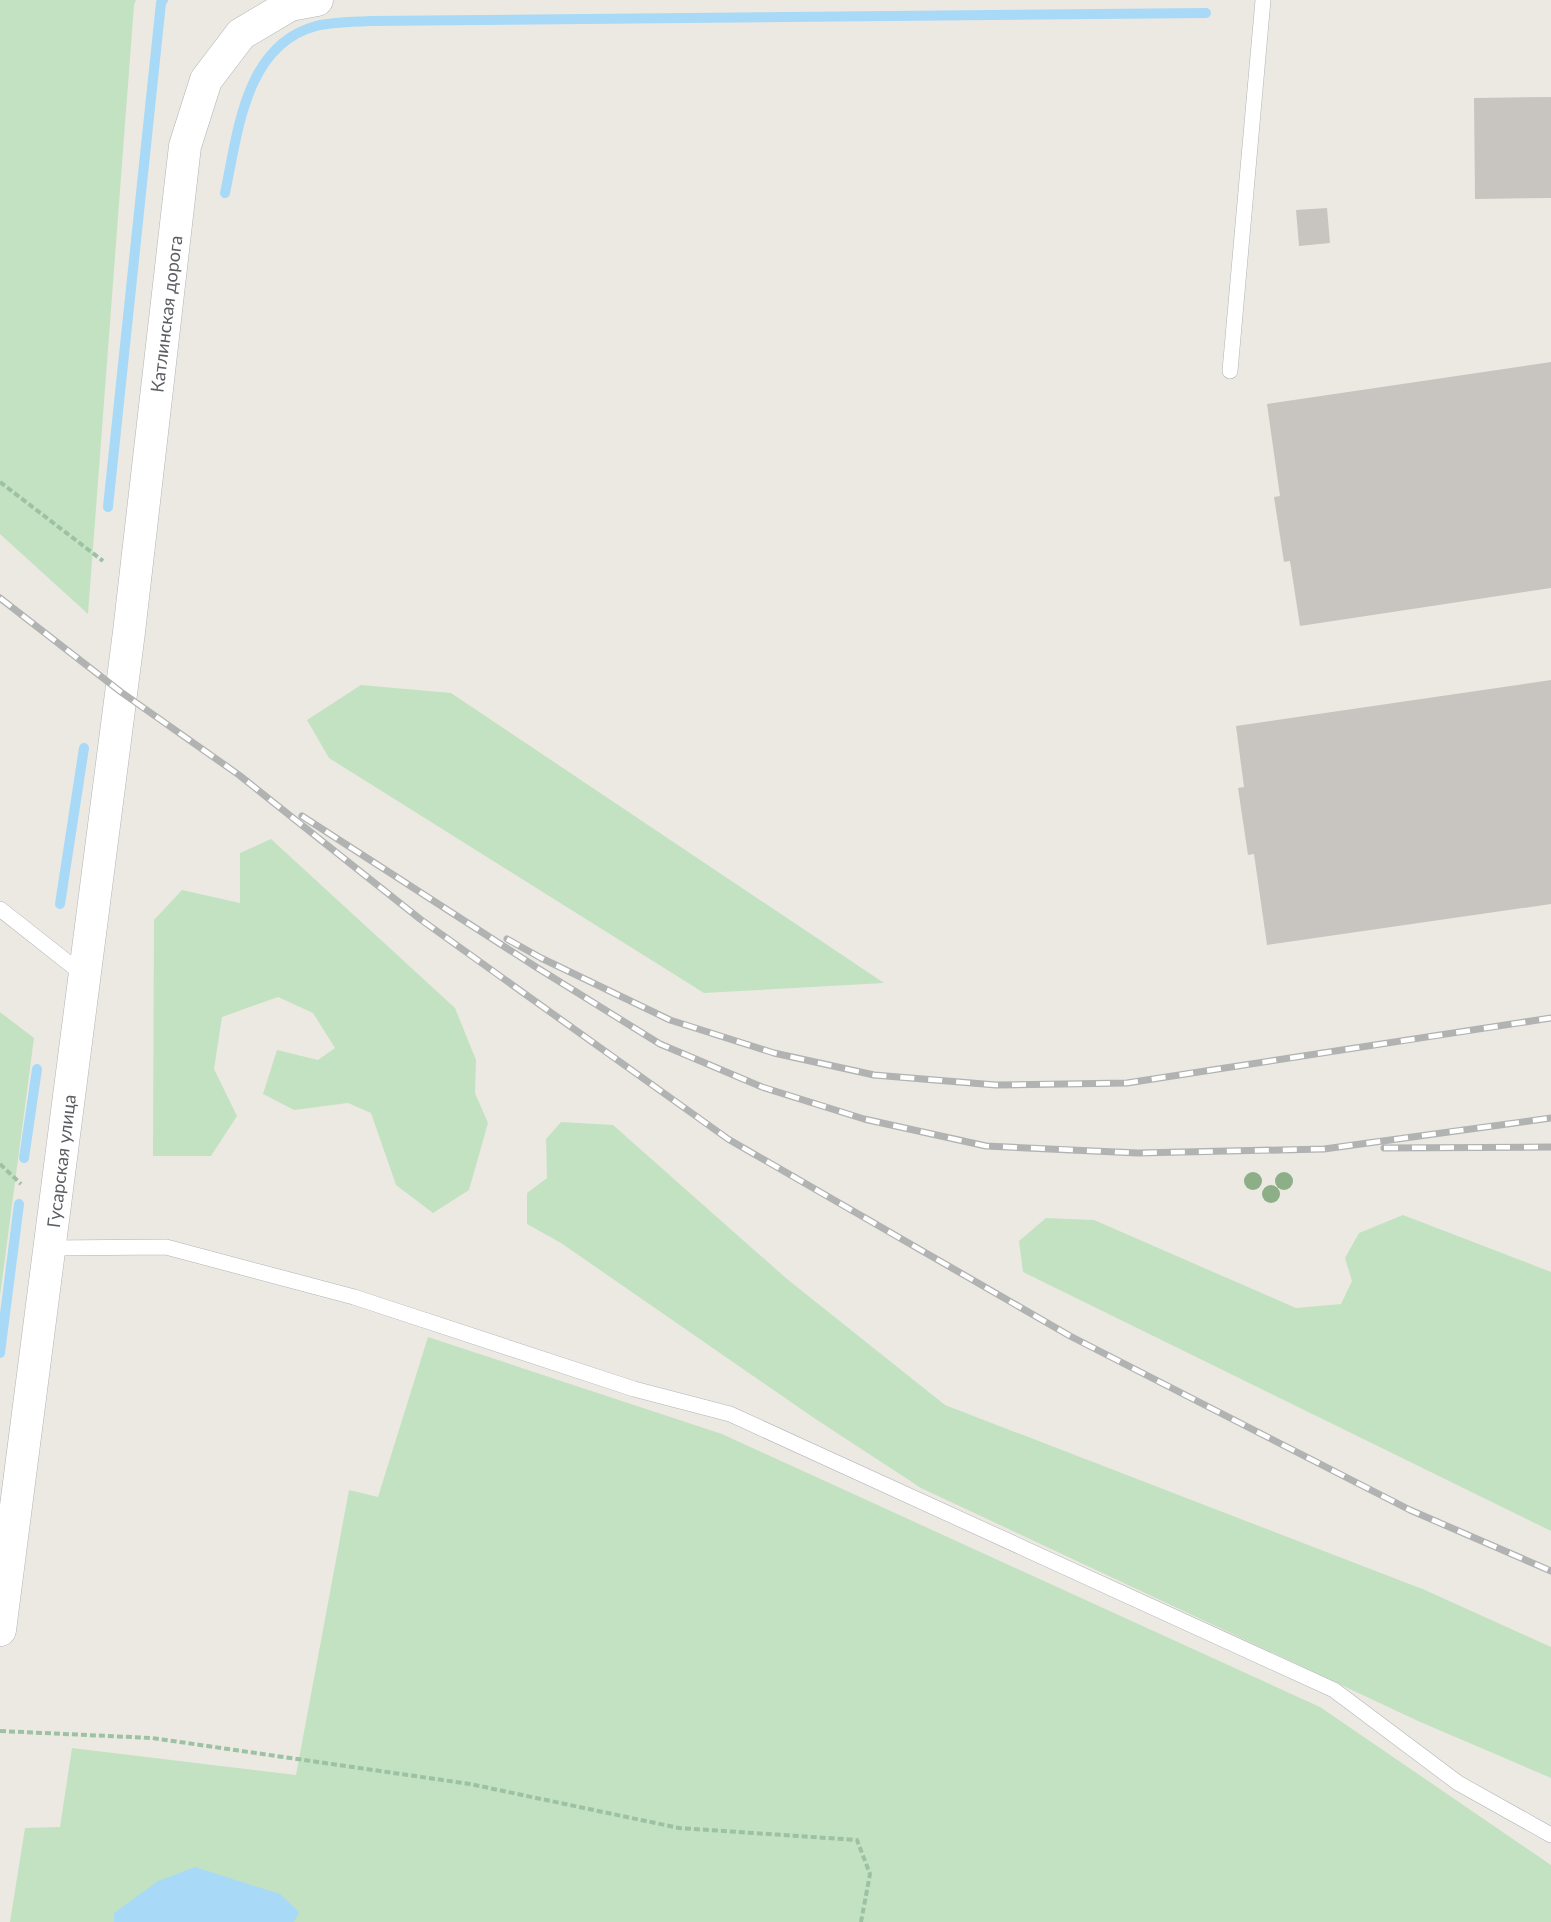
<svg xmlns="http://www.w3.org/2000/svg" width="1551" height="1922" viewBox="0 0 1551 1922" font-family="Lato,sans-serif">
  <rect width="100%" height="100%" fill="#ece9e3"/>
  <path fill="#c3e2c1" d="M0 0H136L134 5 88 614 0 534Z
    M361 685 451 693 884 983 704 993 329 758 307 720Z
    M271 839 455 1008 476 1060 475 1093 488 1123 469 1190 433 1213 396 1185 371 1113 348 1103 294 1110 263 1094 277 1050 318 1060 335 1048 313 1013 278 997 222 1017 214 1069 237 1116 211 1156H153L154 920 182 890 240 903V853Z
    M0 1012 34 1038 0 1296Z
    M561 1122 613 1125 787 1279 945 1405 1425 1590 1551 1647V1778L1418 1721 921 1488 814 1418 561 1243 527 1224V1193L547 1178 546 1139Z
    M1403 1215 1551 1272V1531L1023 1272 1019 1241 1046 1218 1094 1220 1296 1308 1341 1304 1352 1281 1345 1258 1359 1233Z
    M428 1337 722 1434 1320 1707 1551 1865V1922H10L25 1828 60 1827 72 1748 296 1775 349 1490 378 1497Z"/>
  <path fill="#a8d9f7" d="M195 1867 280 1894 299 1912 294 1922H114V1913L158 1881Z"/>
  <g fill="none" stroke-linecap="round" stroke-linejoin="round">
    <path stroke="#a8d9f7" stroke-width="10" d="M225 193C238 132 245 45 316 26 333 22 354 22 371 21L1206 13
      M108 507 161 3 163 0
      M60 904 84 748
      M24 1158 37 1069
      M0 1353 19 1204"/>
  </g>
  <path fill="#c8c4c0" d="M1551 97V198L1475 199 1474 98Z
    M1327 208 1330 243 1299 246 1296 210Z
    M1551 362V588L1300 626 1290 561 1284 562 1274 497 1280 496 1267 404Z
    M1551 680V904L1267 945 1254 854 1248 855 1238 788 1244 787 1236 726Z"/>
  <g fill="none" stroke-linecap="round" stroke-linejoin="round">
    <defs>
      <path id="lane" d="M1230 371 1263 0
        M0 909 85 976
        M50 1248 166 1247 354 1297 634 1389 730 1414 1334 1690 1458 1783 1551 1835"/>
      <path id="street" d="M0 1630 129 632 185 146 206 80 241 34 290 5 317 0"/>
    </defs>
    <use href="#lane" stroke="#b0b3b7" stroke-width="16"/>
    <use href="#street" stroke="#b0b3b7" stroke-width="33"/>
    <path stroke="#9cc2a3" stroke-width="4" stroke-dasharray="6 3" stroke-linecap="butt" d="M0 482 103 561
      M0 1164 21 1184
      M0 1731 152 1738 470 1784 679 1828 857 1840 870 1874 861 1922"/>
    <use href="#lane" stroke="#fff" stroke-width="15"/>
    <use href="#street" stroke="#fff" stroke-width="32"/>
    <defs>
      <path id="rail" d="M0 598 121 692 239 775 420 919 728 1139 1070 1336 1410 1510 1551 1571
        M302 816 536 967 660 1044 762 1087 864 1119 986 1146 1138 1153 1324 1149 1551 1118
        M507 939 541 958 670 1020 774 1053 874 1075 996 1085 1127 1083 1551 1018
        M1384 1148 1551 1147"/>
    </defs>
    <use href="#rail" stroke="#b1b2b2" stroke-width="7"/>
    <use href="#rail" stroke="#fff" stroke-width="4.5" stroke-dasharray="14" stroke-linecap="butt"/>
  </g>
  <g fill="#8caf87">
    <circle cx="1253" cy="1181" r="9"/>
    <circle cx="1284" cy="1181" r="9"/>
    <circle cx="1271" cy="1194" r="9"/>
  </g>
  <g text-anchor="middle" dominant-baseline="central" stroke-width="5" stroke-linejoin="round" paint-order="stroke">
    <g font-size="18" fill="#5b5e62" stroke="#fff">
      <text transform="translate(166 314) rotate(-83)">Катлинская дорога</text>
      <text transform="translate(61 1161) rotate(-83)">Гусарская улица</text>
    </g>
  </g>
</svg>
